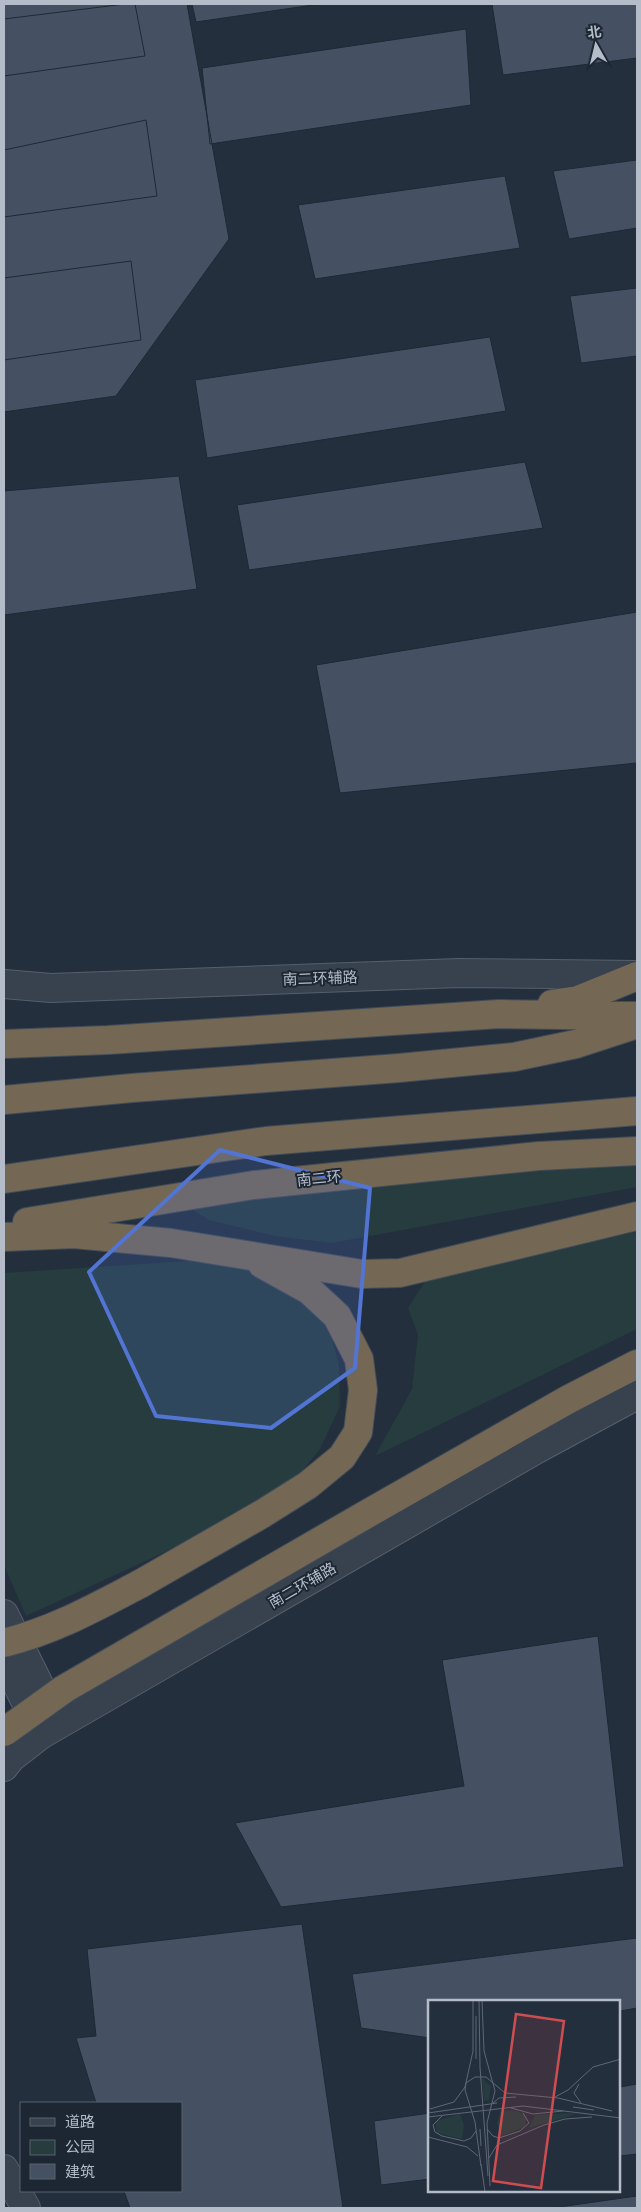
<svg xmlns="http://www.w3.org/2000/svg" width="641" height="2212" viewBox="0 0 641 2212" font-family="'PT Sans','Noto Sans SC',sans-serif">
  <rect width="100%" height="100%" fill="#242f3e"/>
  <path fill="#263c3f" d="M637 1159V1187L332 1243 274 1236 209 1220 190 1208 212 1194Z
    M637 1232V1329L375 1456 412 1389 418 1335 408 1308 428 1277Z
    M202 1260 262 1273 326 1317 339 1365 340 1406 320 1449 280 1499 26 1616 4 1565V1273Z"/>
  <path fill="#455162" stroke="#1f2835" d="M4 4H187L229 239 116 396 4 412Z
    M125 4H135L145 56 4 76V19Z
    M192 4H320L196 22Z
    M492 4H637V58L503 75Z
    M466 29 471 105 210 144 202 68Z
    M146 120 157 196 4 217V150Z
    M637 160V228L569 239 553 171Z
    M505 176 520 248 315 279 298 205Z
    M131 261 141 340 4 360V278Z
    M637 288V356L581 363 570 296Z
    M490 337 506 411 207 458 195 380Z
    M525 462 543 528 249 570 237 505Z
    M179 476 197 589 4 615V491Z
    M637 612V763L340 793 316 665Z
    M598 1636 624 1867 281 1907 235 1823 464 1786 442 1660Z
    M302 1924 343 2208H130L124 2191H181V2103H96L76 2038 96 2036 87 1949Z
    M637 1938V2008L620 2011V2001H430V2038L361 2028 352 1974Z
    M637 2084V2154L620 2156V2087Z
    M430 2113V2179L381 2185 374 2121Z
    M637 2196V2208H552Z"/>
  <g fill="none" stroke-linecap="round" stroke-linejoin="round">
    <defs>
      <path id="minor" d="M4 984 51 988 459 973 637 975
        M4 1614 57 1721
        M4 1658 41 1733
        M4 1767 11 1758 42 1734 537 1449 637 1395
        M4 2169 26 2208"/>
      <path id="highway" d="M552 1004 578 1000 637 976
        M4 1044 108 1040 499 1014 637 1016
        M4 1100 132 1088 399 1068 514 1057 576 1044 637 1024
        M4 1179 266 1141 637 1111
        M27 1222 254 1185 539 1156 637 1151
        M4 1237 74 1234 171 1243 362 1274 400 1273 637 1216
        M360 1518 569 1399 637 1364
        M140 1584 262 1514 308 1485 342 1457 358 1432 363 1390 359 1359 337 1316 309 1290 262 1264"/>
    </defs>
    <use href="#minor" stroke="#565f6c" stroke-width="30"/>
    <use href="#highway" stroke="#434c59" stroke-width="30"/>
    <use href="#minor" stroke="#38414e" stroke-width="28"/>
    <use href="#highway" stroke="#746855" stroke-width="28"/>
    <defs>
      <path id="highway-bridge" d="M4 1643C55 1630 94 1608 140 1584
        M4 1732 64 1689 360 1518"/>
    </defs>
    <use href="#highway-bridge" stroke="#434c59" stroke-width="30" stroke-linecap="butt"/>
    <use href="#highway-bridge" stroke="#746855" stroke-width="28"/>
  </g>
  <path fill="#5274d3" fill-opacity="0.2" stroke="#5274d3" stroke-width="4" stroke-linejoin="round" d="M220 1150 370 1188 355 1368 271 1428 156 1416 89 1272Z"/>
  <g text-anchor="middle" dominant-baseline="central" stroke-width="4" stroke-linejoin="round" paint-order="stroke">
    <g font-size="15" fill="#b4bcc9" stroke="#1d2633">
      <text transform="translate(320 978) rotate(-2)">南二环辅路</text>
      <text transform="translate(319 1178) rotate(-6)">南二环</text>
      <text transform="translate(302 1585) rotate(-30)">南二环辅路</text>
    </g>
  </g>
  <g transform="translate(428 2000)">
    <rect width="192" height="192" fill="#242f3e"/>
    <path d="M54 78 63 86 61 100 56 101ZM73 110 90 111 99 117 97 127 73 136 69 123ZM138 113 149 114 101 128 107 115ZM32 114 36 125 34 139 9 133 7 121Z" fill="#263c3f"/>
    <path fill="none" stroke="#5e6776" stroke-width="1" d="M51 0 52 67 60 176M54 0 56 51 67 91 59 123 62 186M48 16V59M151 84 146 93 153 103M127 97 140 90 165 67 193 59M65 103 71 98 88 97M145 107 166 110M83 108 105 114 135 111M2 109 26 102 37 87 45 51V0M0 113 69 103M14 116 5 125 7 132 14 136 36 141 43 138 48 131M0 117 95 106 193 118M52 129 53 146M59 129 65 136 71 138 92 131 101 123 95 113M0 137 39 147 50 156M61 158 69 145 116 125 137 119 164 117M53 164 57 192M53 166 47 122 37 90 38 83 47 77H58L77 93 130 98 184 111"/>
    <path fill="#ce4d50" fill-opacity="0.15" stroke="#ce4d50" stroke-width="2.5" d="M88 14 136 21 113 188 65 181Z"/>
    <rect width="192" height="192" fill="none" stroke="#b4bcc9" stroke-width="2.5"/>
  </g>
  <rect width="641" height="2212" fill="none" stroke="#b4bcc9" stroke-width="10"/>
  <rect x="20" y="2102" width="162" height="90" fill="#1d2633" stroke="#59626f"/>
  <rect x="30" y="2118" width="25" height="8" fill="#38414e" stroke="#59626f"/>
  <text x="65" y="2127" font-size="15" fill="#b4bcc9">道路</text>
  <rect x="30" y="2140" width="25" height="15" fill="#263c3f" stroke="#59626f"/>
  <text x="65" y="2152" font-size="15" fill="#b4bcc9">公园</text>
  <rect x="30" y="2164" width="25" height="15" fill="#455162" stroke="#59626f"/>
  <text x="65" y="2177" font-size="15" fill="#b4bcc9">建筑</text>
  <g transform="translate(596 45) rotate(352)" stroke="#1d2633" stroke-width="4" paint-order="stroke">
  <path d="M0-4L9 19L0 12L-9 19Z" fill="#b4bcc9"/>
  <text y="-8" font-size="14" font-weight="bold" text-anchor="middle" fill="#b4bcc9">北</text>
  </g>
</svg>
